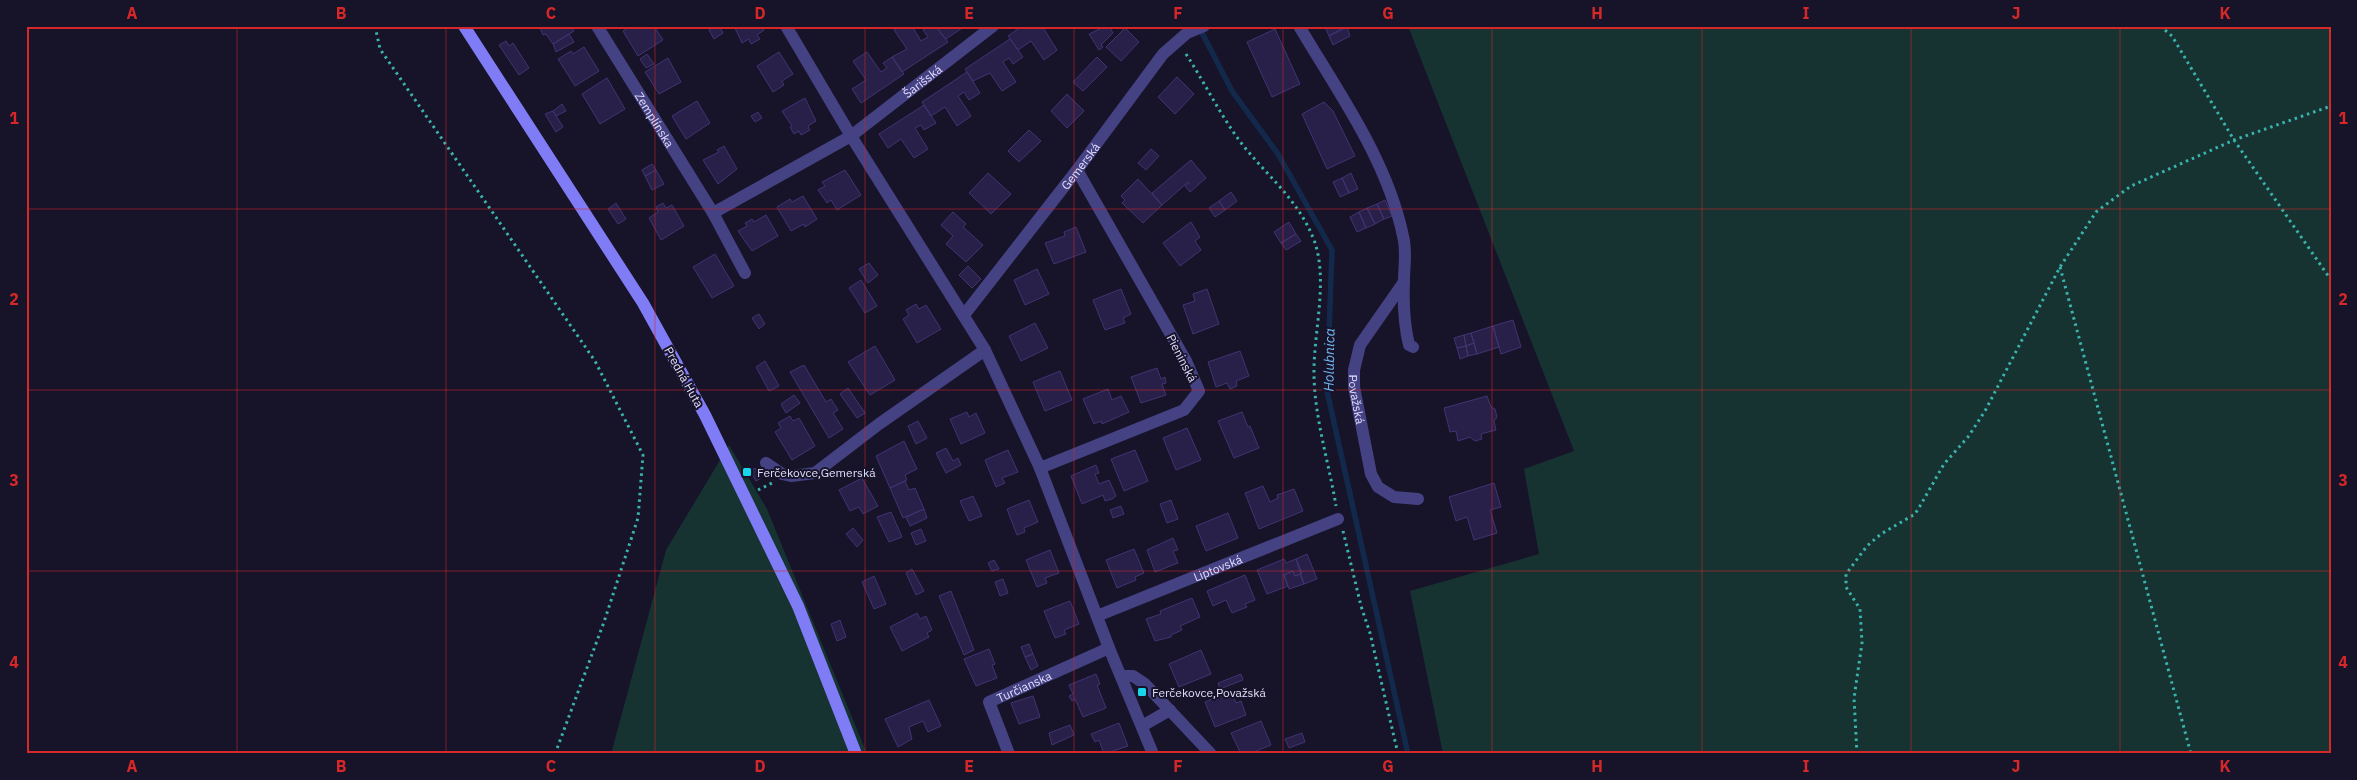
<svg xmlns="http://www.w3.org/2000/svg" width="2357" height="780" viewBox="0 0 2357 780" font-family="'IBM Plex Sans',sans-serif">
  <rect width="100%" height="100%" fill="#171329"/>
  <path fill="#163332" d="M1408 26H2331V754H1443L1410 591 1539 554 1524 469 1574 451Z
    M729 445 767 509 867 754H611L666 550Z"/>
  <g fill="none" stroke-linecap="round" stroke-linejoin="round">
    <path stroke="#13294c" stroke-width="5.5" d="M1199 27 1232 91 1278 154 1332 250 1327 391 1408 754"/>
  </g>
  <path fill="#292049" stroke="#413473" d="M542 26H571L574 31 553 44 546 34 543 35 540 28Z
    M631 26H654L663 40 638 56 623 31Z
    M716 26H719L723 33 714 39 709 30Z
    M734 26H762L764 30 757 35 760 39 751 44 749 39 742 43Z
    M900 26H912L921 41 928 37 923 30 929 26H935L948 42 902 72 892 57 907 49 894 30Z
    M935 26H965L946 39Z
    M1022 26H1049L1044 29 1057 50 1044 60 1031 41 1018 50 1008 36Z
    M1106 26H1109L1113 33 1101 45 1103 47 1099 50 1089 34Z
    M1346 26 1329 36 1325 27 1327 26Z
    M1347 27 1350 36 1333 45 1329 36Z
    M1125 28 1139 42 1121 61 1106 47Z
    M1275 29 1300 84 1272 97 1247 42Z
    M569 34 574 42 556 52 553 44Z
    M1010 39 1023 57 1013 64 1009 58 1003 62 1016 82 1002 91 990 73 973 81 965 69Z
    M506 41 509 46 513 43 529 68 519 75 499 45Z
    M584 47 599 71 575 86 558 59 571 51 573 54Z
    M779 52 793 74 782 81 784 85 773 92 757 66Z
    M867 52 881 72 887 68 883 63 892 57 904 74 861 103 852 89 866 80 853 61Z
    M647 54 654 64 646 68 640 59Z
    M1097 57 1107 67 1083 91 1073 82Z
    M668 58 681 82 659 94 645 72Z
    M967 72 980 93 969 100 964 92 958 96 971 116 957 126 945 107 931 116 922 102Z
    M1177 77 1194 94 1175 114 1158 97Z
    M607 78 625 109 600 124 582 94Z
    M1067 94 1084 111 1067 128 1051 111Z
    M805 98 816 121 808 126 810 130 801 135 799 131 794 134 790 127 792 126 782 111Z
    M697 101 710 123 686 139 672 116Z
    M1324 102 1333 111 1355 156 1327 169 1302 114Z
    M562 104 566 111 556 116 553 111Z
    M924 105 936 123 924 130 921 125 915 128 928 149 914 158 901 139 888 148 879 134Z
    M553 111 563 127 556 132 545 114Z
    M758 112 762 118 755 122 751 116Z
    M1029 130 1041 141 1019 162 1008 151Z
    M724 146 737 169 718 184 703 160 719 152 717 150Z
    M1151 149 1159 156 1146 170 1138 163Z
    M1191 160 1206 178 1190 192 1185 186 1189 183 1188 182 1162 205 1152 193Z
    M652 164 656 170 645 176 642 170Z
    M656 170 664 184 652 190 645 176Z
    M845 170 861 195 837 210 831 200 827 203 818 190 825 186 822 182Z
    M988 173 1011 194 991 214 969 193Z
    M1351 173 1358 189 1349 193 1342 178Z
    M1342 178 1349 193 1340 197 1333 182Z
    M1138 179 1162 205 1143 223 1122 203 1125 200 1121 196Z
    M1231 192 1237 201 1225 210 1219 201Z
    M803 196 817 219 805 227 804 224 791 231 777 207 790 199 792 202Z
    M1385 200 1392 216 1384 219 1377 204Z
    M1219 201 1225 210 1215 217 1209 208Z
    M616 203 626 219 618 224 608 209Z
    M663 203 666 208 672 205 684 226 661 240 649 218 658 212 656 207Z
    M1377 204 1384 219 1375 224 1367 208Z
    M1367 208 1375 224 1366 228 1359 212Z
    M953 212 966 224 963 227 983 245 966 262 946 244 953 236 941 225Z
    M1359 212 1366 228 1357 232 1350 217Z
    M766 215 778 236 752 251 738 231 747 226 745 223 752 219 754 222Z
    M1191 222 1200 237 1195 241 1201 250 1180 266 1163 243Z
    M1289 222 1296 234 1281 243 1274 232Z
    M1076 227 1086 252 1054 264 1045 243 1065 236 1064 232Z
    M1296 234 1301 241 1286 250 1281 243Z
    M715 254 734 286 712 298 693 267Z
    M869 263 878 275 868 283 859 269Z
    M968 266 981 279 972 288 959 275Z
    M1037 269 1049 294 1025 305 1014 280Z
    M861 280 877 306 865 313 849 288Z
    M1121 289 1131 314 1123 318 1125 323 1105 330 1093 300Z
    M1207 289 1219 324 1193 334 1183 305 1195 301 1193 294Z
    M916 304 919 309 926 305 941 329 917 343 903 319 909 315 906 310Z
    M759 314 765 324 759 329 752 318Z
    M1513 320 1521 347 1501 354 1493 326Z
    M1035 323 1048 348 1021 361 1009 336Z
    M1493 326 1499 347 1477 354 1471 333Z
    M1471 333 1474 343 1466 346 1464 335Z
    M1464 335 1466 346 1457 348 1454 338Z
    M1474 343 1477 354 1468 356 1466 346Z
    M875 346 895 380 870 395 848 362Z
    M1466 346 1468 356 1460 359 1457 348Z
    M1240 351 1249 376 1236 381 1237 386 1230 389 1227 383 1216 387 1208 362Z
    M765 361 779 386 769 391 756 367Z
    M804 365 826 402 831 399 838 410 833 413 843 429 829 438 790 372Z
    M1157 368 1161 379 1165 377 1166 383 1162 384 1166 395 1141 403 1131 377Z
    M1060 371 1072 400 1045 411 1033 382Z
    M848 388 865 413 857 418 840 394Z
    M1108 389 1112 400 1121 396 1129 412 1102 424 1101 421 1094 424 1083 399Z
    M794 395 800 403 786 413 781 404Z
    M1487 396 1491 407 1495 409 1497 417 1494 421 1496 430 1481 434 1482 439 1475 441 1470 437 1458 441 1456 431 1450 432 1444 408Z
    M967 412 969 417 976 413 985 433 961 444 950 419Z
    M1242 412 1248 427 1250 426 1259 448 1234 458 1218 421Z
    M790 416 793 421 799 418 815 446 792 460 775 432 781 428 778 423Z
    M918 421 927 438 916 444 908 426Z
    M1187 428 1201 460 1176 470 1163 438Z
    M904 441 917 469 905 475 907 480 890 488 876 456Z
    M946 448 953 461 958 458 961 465 946 473 936 453Z
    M1008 450 1018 472 1002 478 1005 483 996 487 985 460Z
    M1135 450 1148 481 1124 491 1111 459Z
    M1096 465 1099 473 1095 474 1099 484 1109 480 1116 496 1112 499 1105 501 1103 495 1082 504 1071 476Z
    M755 468 761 478 756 481 750 471Z
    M862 478 878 506 863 514 859 507 850 511 839 490Z
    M905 481 909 490 915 488 924 509 903 518 890 488Z
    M1494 483 1501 507 1490 510 1497 533 1474 540 1467 517 1456 521 1449 497Z
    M1263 486 1270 502 1278 498 1277 495 1294 489 1303 511 1259 529 1245 493Z
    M973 496 982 516 969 521 960 501Z
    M1029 500 1038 522 1024 528 1025 532 1017 535 1007 509Z
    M1171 500 1178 519 1167 523 1160 504Z
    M1121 506 1124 514 1113 518 1110 510Z
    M924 509 927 518 910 526 906 517Z
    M891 512 902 537 889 542 877 517Z
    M1228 513 1238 538 1206 551 1196 526Z
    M853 528 863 540 857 547 846 534Z
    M921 529 926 541 916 545 911 533Z
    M1173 538 1178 550 1173 551 1178 563 1155 572 1147 550Z
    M1134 549 1144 573 1135 577 1136 580 1117 588 1106 560Z
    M1050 550 1059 573 1045 578 1047 583 1037 587 1026 560Z
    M1307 554 1317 579 1304 584 1296 559Z
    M1284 559 1286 563 1296 559 1302 573 1295 576 1293 571 1284 575 1288 586 1267 594 1257 570Z
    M994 560 999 569 992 571 988 563Z
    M912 569 924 591 916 595 906 573Z
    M1293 571 1295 576 1300 574 1304 584 1289 589 1284 575Z
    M1245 575 1255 600 1245 604 1247 607 1232 613 1226 600 1213 606 1207 591Z
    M874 576 886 604 874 609 862 582Z
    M1003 579 1008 593 1000 596 995 582Z
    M951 591 974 650 964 655 939 596Z
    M1192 598 1200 617 1180 626 1182 630 1171 635V637L1155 641 1146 619 1161 614 1160 611Z
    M1070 601 1079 624 1064 630 1066 634 1055 638 1044 611Z
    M917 613 920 619 926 616 932 630 927 633 929 637 902 651 890 627Z
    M840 620 846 637 837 641 831 624Z
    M1029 644 1033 654 1025 657 1021 647Z
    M989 649 995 664 992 665 997 678 976 686 964 659Z
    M1201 650 1211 674 1179 687 1169 664Z
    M1033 654 1038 666 1031 670 1025 657Z
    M1096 674 1100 684 1097 685 1106 708 1083 717 1075 699 1072 701 1069 696 1073 694 1069 685Z
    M1241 674 1243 680 1220 689 1218 683Z
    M1231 691 1236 703 1241 701 1246 715 1215 727 1205 702Z
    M1033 696 1040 717 1019 724 1011 703Z
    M929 700 941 726 928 732 923 721 909 727 912 739 898 747 885 719Z
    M1261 721 1271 745 1249 754H1241L1231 733Z
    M1119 723 1128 746 1104 754 1099 740 1095 742 1091 734Z
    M1070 725 1074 735 1052 745 1049 733Z
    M1302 733 1305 742 1289 748 1285 739Z"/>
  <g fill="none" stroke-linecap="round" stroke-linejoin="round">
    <path stroke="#3bb3ad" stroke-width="3" stroke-dasharray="2.5 4" stroke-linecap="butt" d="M375 26 380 49 595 361 643 455 638 518 604 622 555 754
      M2160 26 2172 36 2234 140 2331 280
      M1186 54C1205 83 1220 115 1242 144 1267 176 1298 199 1314 240 1329 281 1313 333 1314 376 1315 420 1329 463 1336 506
      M2060 267 2191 754
      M758 490 772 483
      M1343 531 1361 606 1370 633 1398 754
      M1857 754 1854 698 1862 643 1860 609 1846 587V574L1867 546 1881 534 1915 514 1920 506 1944 464 1968 437 1985 411 2060 267 2096 212 2131 186 2234 140 2331 106"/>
    <g stroke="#454284" stroke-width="12">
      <path id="s1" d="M597 26 713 213"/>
      <path d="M786 26 851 136 985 350 1040 468 1109 648 1153 754"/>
      <path d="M1299 26C1338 92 1387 159 1403 236 1407 251 1404 266 1404 281 1403 303 1404 324 1409 345L1413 347"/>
      <path id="s2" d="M745 273 713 213 851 136 993 26"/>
      <path id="s3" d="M1404 282 1360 345 1354 370V387L1371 474 1378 487 1394 497 1418 499"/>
      <path id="s4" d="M964 315 1077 170 1163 54 1187 33 1204 26"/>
      <path d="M766 463 782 474 791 476 815 473 879 424 985 350"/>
      <path d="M1040 468 1184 410 1199 391 1186 361 1077 170"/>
      <path id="s5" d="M1097 616 1338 519"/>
      <path d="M1121 676H1133L1145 684 1211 754"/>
      <path d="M1142 726 1170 710"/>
      <path id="s6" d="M1009 754 989 702 1109 648"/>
    </g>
    <path stroke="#807cf5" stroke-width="12" d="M464 26 643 303 705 415 798 606 856 754"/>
  </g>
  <path fill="none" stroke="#d62828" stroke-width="1" stroke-opacity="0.55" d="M237 26V754M446 26V754M655 26V754M865 26V754M1074 26V754M1283 26V754M1492 26V754M1702 26V754M1911 26V754M2120 26V754M26 209H2331M26 390H2331M26 571H2331"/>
  <g fill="#19d6ed" stroke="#171329" stroke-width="2">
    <rect x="742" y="467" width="10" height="10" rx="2.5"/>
    <rect x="1137" y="687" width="10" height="10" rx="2.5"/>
  </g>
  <g text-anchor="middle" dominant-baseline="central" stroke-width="4" stroke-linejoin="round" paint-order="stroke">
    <g font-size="12" fill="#e1ddfc" stroke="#171329">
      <text stroke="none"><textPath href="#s2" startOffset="316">Šarišská</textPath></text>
      <text stroke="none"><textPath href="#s1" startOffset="110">Zemplínska</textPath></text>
      <text stroke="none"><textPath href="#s4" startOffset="189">Gemerská</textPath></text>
      <text transform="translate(1182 358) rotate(63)">Pieninská</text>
      <text transform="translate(684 377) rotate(61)">Predná Huta</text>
      <text stroke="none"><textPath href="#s3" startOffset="132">Považská</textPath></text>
      <text stroke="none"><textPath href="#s5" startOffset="130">Liptovská</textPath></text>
      <text stroke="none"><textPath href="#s6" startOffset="94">Turčianska</textPath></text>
    </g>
    <g font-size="12" fill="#e1ddfc" stroke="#171329" text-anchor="start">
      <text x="757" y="472">Ferčekovce,Gemerská</text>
      <text x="1152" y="692">Ferčekovce,Považská</text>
    </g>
    <g font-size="14" font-style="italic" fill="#74b8f4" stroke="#171329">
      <text transform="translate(1329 360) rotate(-89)">Holubnica</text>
    </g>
  </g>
  <rect width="2357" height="780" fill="none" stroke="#171329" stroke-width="55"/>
  <rect x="28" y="28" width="2302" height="724" fill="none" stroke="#d62828" stroke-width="2"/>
  <g font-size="16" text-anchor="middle" font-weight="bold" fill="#d62828">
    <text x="132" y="19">A</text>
    <text x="341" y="19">B</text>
    <text x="551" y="19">C</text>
    <text x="760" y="19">D</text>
    <text x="969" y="19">E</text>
    <text x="1178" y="19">F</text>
    <text x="1388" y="19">G</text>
    <text x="1597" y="19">H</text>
    <text x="1806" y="19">I</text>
    <text x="2016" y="19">J</text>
    <text x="2225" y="19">K</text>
    <text x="14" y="124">1</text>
    <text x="2343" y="124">1</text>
    <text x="14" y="305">2</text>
    <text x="2343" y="305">2</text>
    <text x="14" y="486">3</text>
    <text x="2343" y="486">3</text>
    <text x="14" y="668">4</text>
    <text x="2343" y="668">4</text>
    <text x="132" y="772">A</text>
    <text x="341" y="772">B</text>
    <text x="551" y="772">C</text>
    <text x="760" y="772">D</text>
    <text x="969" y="772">E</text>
    <text x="1178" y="772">F</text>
    <text x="1388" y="772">G</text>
    <text x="1597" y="772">H</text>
    <text x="1806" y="772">I</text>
    <text x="2016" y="772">J</text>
    <text x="2225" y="772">K</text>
  </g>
</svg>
